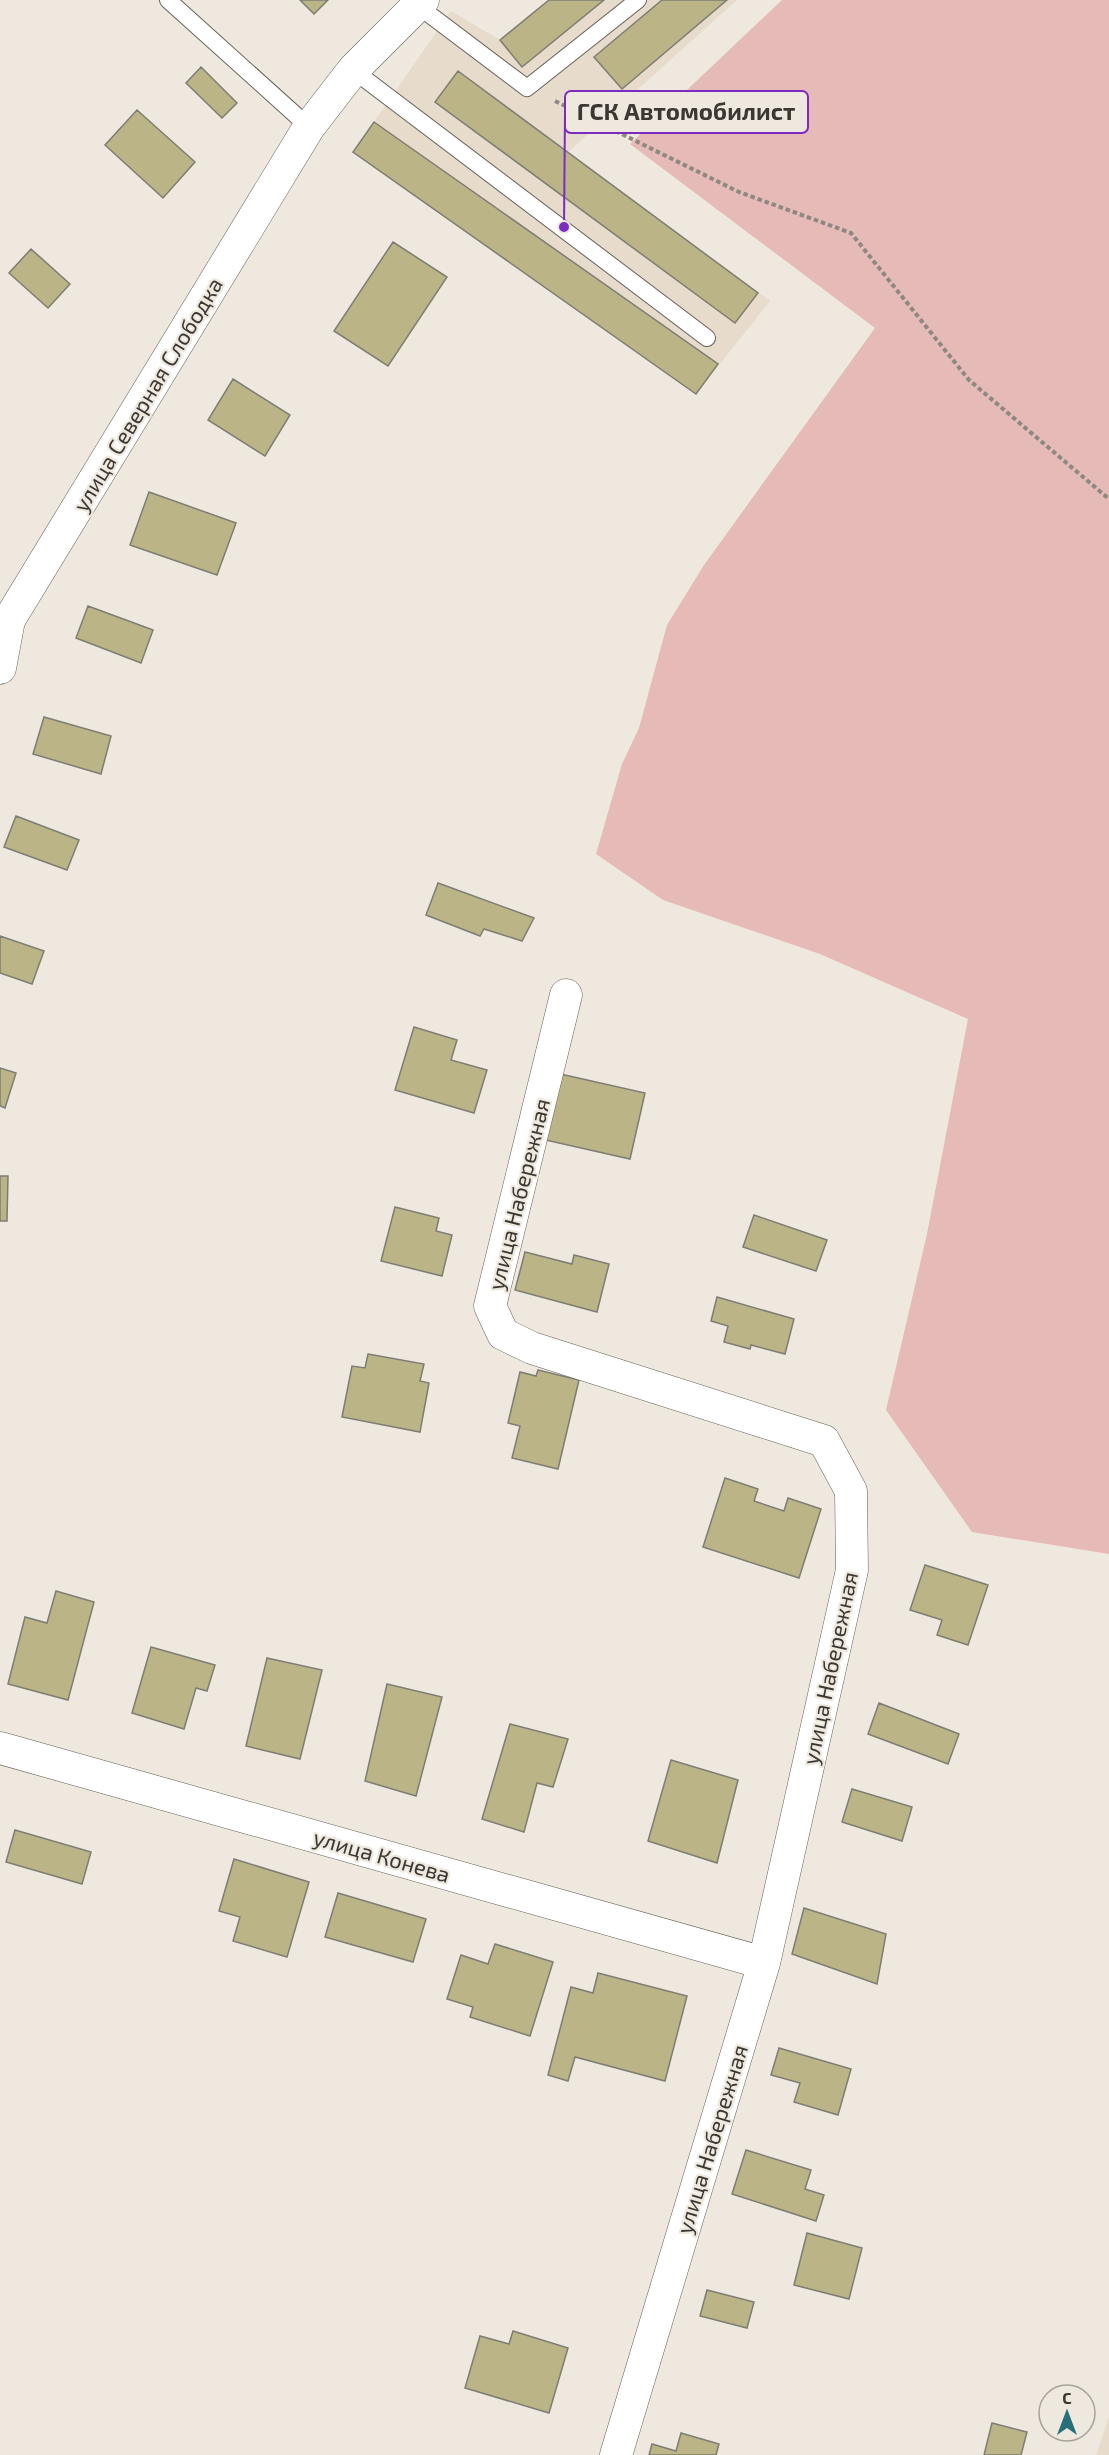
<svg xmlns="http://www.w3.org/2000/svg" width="1109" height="2455" viewBox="0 0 1109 2455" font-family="'Exo 2',sans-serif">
  <rect width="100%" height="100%" fill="#efe8de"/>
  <path fill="#e7dbcb" d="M549 0H737L568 152 770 301 696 394 353 152 451 11 500 40Z
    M1109 2416V2455H1096Z"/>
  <path fill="#e6bab6" d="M782 0H1109V1554L972 1532 886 1410 927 1234 968 1019 820 954 663 900 596 854 622 764 639 728 667 625 704 565 875 328 630 144Z"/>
  <path fill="#bab487" stroke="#7e7d73" stroke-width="1.5" d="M300 0H328L314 14Z
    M549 0H604L522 67 500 40Z
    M662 0H727L622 89 594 57Z
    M201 67 237 103 222 118 186 83Z
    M458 71 758 293 735 323 435 102Z
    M137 110 195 162 163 198 105 145Z
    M374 122 718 364 696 394 353 152Z
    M393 242 447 277 388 366 334 331Z
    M31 249 70 284 48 308 9 273Z
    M233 379 290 415 265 456 208 420Z
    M149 492 236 523 217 575 130 545Z
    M88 606 153 630 141 663 76 638Z
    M44 717 111 736 101 774 33 754Z
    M16 816 79 840 67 870 4 847Z
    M438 883 534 918 522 941 484 929 480 936 426 915Z
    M0 936 44 951 32 984 0 973Z
    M414 1027 457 1040 451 1060 487 1070 474 1113 395 1090Z
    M0 1068 16 1073 5 1108 0 1106Z
    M556 1073 645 1093 630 1159 541 1139Z
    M0 1176H8L7 1221H0Z
    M395 1207 439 1218 436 1231 452 1235 442 1276 381 1261Z
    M754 1215 827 1240 816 1271 743 1247Z
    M525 1252 572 1264 574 1255 609 1264 597 1312 515 1290Z
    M717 1297 794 1319 785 1354 751 1345 750 1349 724 1342 728 1326 711 1321Z
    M368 1354 424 1364 420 1381 429 1383 420 1432 342 1417 352 1366 365 1368Z
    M538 1370 579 1380 558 1469 512 1458 520 1426 508 1423 520 1372 536 1376Z
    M725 1478 758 1489 754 1501 784 1511 788 1498 821 1509 799 1578 703 1547Z
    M925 1565 988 1585 968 1645 937 1635 942 1620 910 1610Z
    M56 1591 94 1602 68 1700 8 1684 25 1617 47 1623Z
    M151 1647 215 1665 207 1691 196 1688 184 1729 132 1713Z
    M267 1658 322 1670 300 1759 246 1746Z
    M387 1684 442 1697 416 1796 365 1781Z
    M879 1703 959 1734 948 1764 868 1734Z
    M510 1724 568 1739 553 1787 537 1783 524 1832 482 1819Z
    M671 1760 738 1780 717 1863 648 1841Z
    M852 1789 912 1807 902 1841 842 1822Z
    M15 1830 91 1852 82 1884 6 1862Z
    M234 1859 309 1882 287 1957 233 1941 240 1917 219 1911Z
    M338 1893 426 1919 413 1962 325 1937Z
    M804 1908 886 1934 877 1984 792 1954Z
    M495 1944 553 1962 530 2036 470 2017 473 2007 447 1999 461 1955 488 1964Z
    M598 1973 687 1996 665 2081 575 2057 568 2081 548 2075 571 1987 593 1993Z
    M779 2048 851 2069 838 2115 794 2102 800 2083 771 2075Z
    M746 2150 811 2170 805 2189 824 2195 816 2221 732 2194Z
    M807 2233 862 2248 849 2299 794 2285Z
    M707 2290 754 2302 747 2328 700 2316Z
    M513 2331 568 2348 549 2413 465 2388 480 2336 509 2344Z
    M992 2423 1027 2432 1021 2455H984Z
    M681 2433 719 2444 716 2455H649L652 2444 676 2451Z"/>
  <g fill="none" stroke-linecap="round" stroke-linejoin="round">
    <defs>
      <path id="lane" d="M168 0 309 127
        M417 5 527 88 638 0
        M353 70 707 338"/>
      <path id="street" d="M0 668 9 620 309 127 353 70 423 0
        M566 995 490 1306 503 1334 532 1348 824 1441 851 1491 852 1570 764 1963 616 2455
        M0 1748 764 1963"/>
    </defs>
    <use href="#lane" stroke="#666058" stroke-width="18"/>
    <use href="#street" stroke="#666058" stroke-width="33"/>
    <path stroke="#8d8881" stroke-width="4" stroke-dasharray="4.5 3" stroke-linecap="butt" d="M555 101 739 192 851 233 969 380 1109 499"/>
    <use href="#lane" stroke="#fff" stroke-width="16"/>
    <use href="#street" stroke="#fff" stroke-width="32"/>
  </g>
  <g text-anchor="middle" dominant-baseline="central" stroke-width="4.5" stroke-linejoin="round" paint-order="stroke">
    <g font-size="22" fill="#3b3834" stroke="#efe8de">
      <text transform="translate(147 394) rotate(-59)">улица Северная Слободка</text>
      <text transform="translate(518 1194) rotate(-76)">улица Набережная</text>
      <text transform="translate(829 1668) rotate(-78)">улица Набережная</text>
      <text transform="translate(382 1855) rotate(16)">улица Конева</text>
      <text transform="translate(711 2139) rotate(-73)">улица Набережная</text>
    </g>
  </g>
  <path fill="none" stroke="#7b2cbf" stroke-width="2" d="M564 227L565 112"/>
  <circle fill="#7b2cbf" stroke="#efe8de" stroke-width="2" cx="564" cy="227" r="6"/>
  <rect fill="#efe8de" stroke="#7b2cbf" stroke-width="2" x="565" y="91" width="243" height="42" rx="6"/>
  <g font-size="24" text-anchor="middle" font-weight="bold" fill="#3b3834">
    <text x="686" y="120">ГСК Автомобилист</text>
  </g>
  <g transform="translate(1067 2413)"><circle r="28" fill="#efe8de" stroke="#a7a29a" stroke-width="1.5"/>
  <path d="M0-4.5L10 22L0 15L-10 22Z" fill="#277079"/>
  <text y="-9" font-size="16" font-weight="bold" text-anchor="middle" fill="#3b3834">С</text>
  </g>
</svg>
